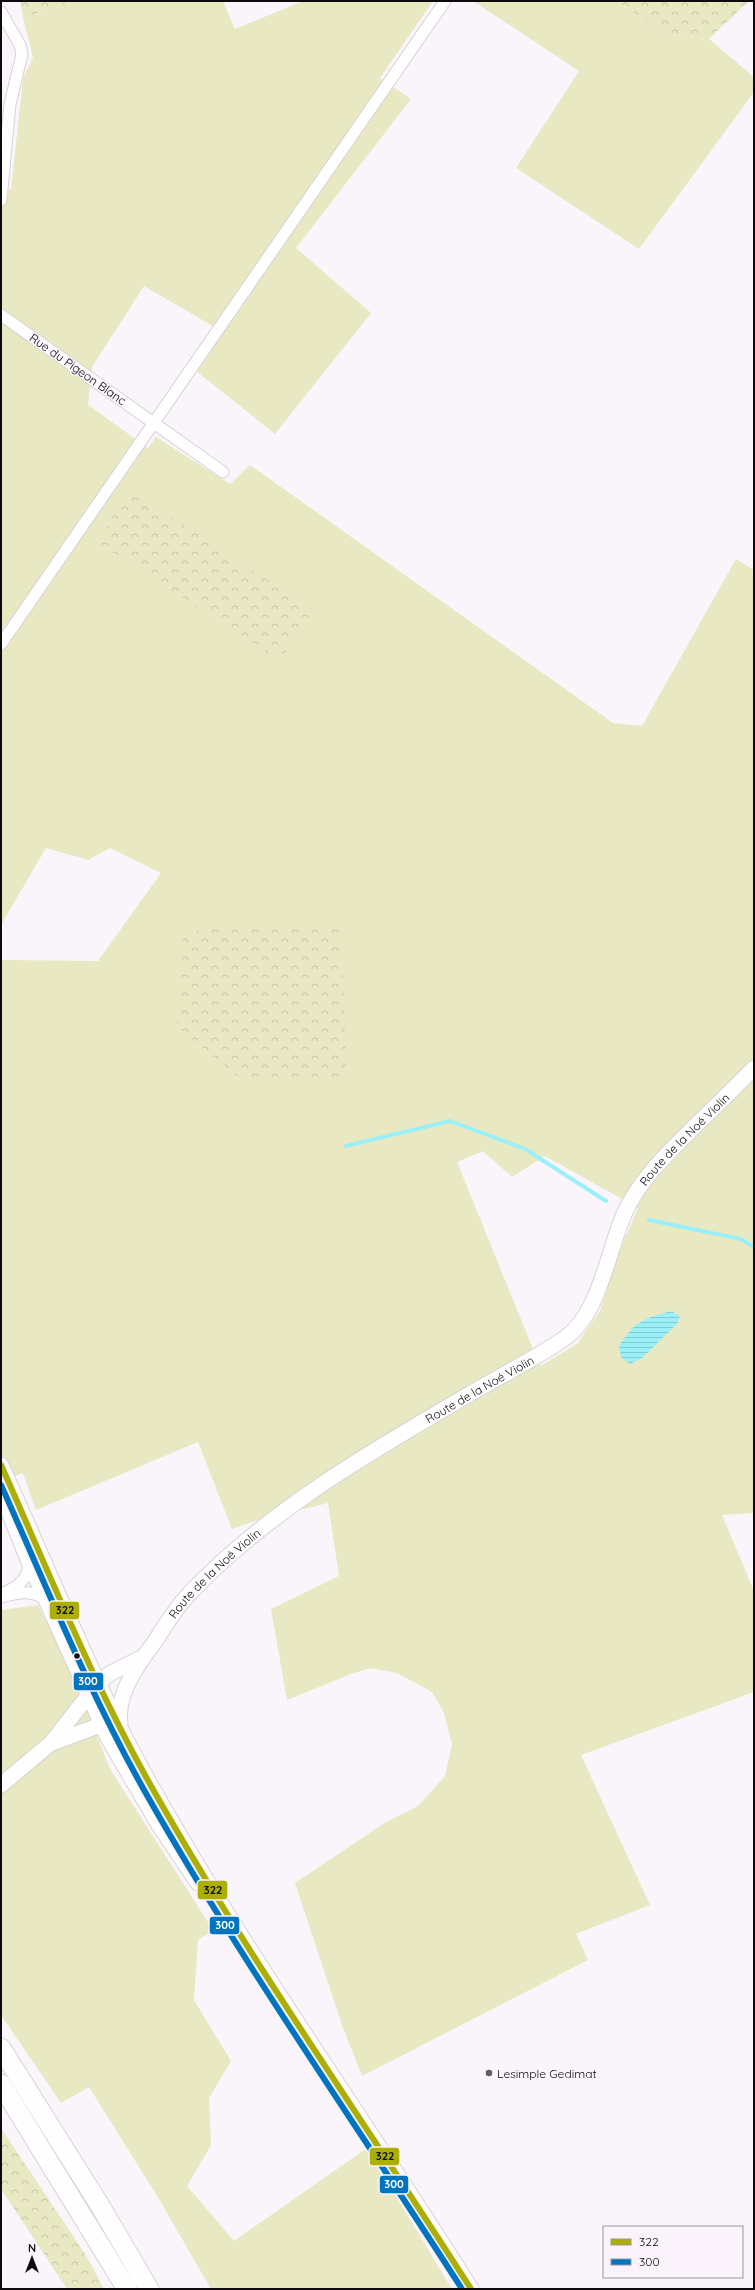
<svg xmlns="http://www.w3.org/2000/svg" width="755" height="2290" viewBox="0 0 755 2290" font-family="Quicksand,sans-serif">
  <defs>
    <pattern id="forest-crowns" width="20" height="18" patternUnits="userSpaceOnUse"><rect width="20" height="18" fill="#e8e8c2"/><path d="M2 6a3 3 0 1 1 6 0M12 15a3 3 0 1 1 6 0" fill="none" stroke="#c6c6a6"/></pattern>
    <pattern id="water-rules" width="6" height="5" patternUnits="userSpaceOnUse"><rect width="6" height="5" fill="#9bf0f8"/><path d="M0 2.5h6" fill="none" stroke="#84ccd3"/></pattern>
  </defs>
  <rect width="100%" height="100%" fill="#faf5fa"/>
  <path fill="#e8e8c2" fill-rule="evenodd" d="M72 1H223L235 29 303 1H433L380 78 411 99 296 248 371 313 275 434 196 371 223 332 144 286 92 367 88 405 148 448 156 437 230 484 250 465 613 723 642 726 736 559 754 570V1513L722 1515 754 1591V1692L581 1755 650 1905 576 1934 588 1960 362 2076 342 2025 295 1883 386 1822 418 1806 445 1776 452 1744 444 1713 432 1692 397 1673 371 1668 351 1674 287 1700 271 1609 339 1576 328 1503 251 1522 232 1529 198 1442 36 1510 23 1473 1 1480V960L98 961 161 873 110 848 88 860 46 848 1 925V192L11 189 23 78 33 57 23 18ZM483 1151 512 1177 545 1156 638 1208 619 1252 600 1311 577 1344 540 1366 457 1162Z
    M473 1H617L666 35 709 39 754 77V92L639 249 516 168 579 71Z
    M38 1605 71 1671 110 1769 213 1930 198 1940 194 2000 231 2061 209 2098 211 2145 187 2186 234 2241 367 2148 452 2289H211L159 2199 89 2087 61 2103 1 2015V1610Z"/>
  <path fill="url(#forest-crowns)" d="M20 1H72L23 18Z
    M617 1H749L709 39 666 35Z
    M130 490 313 609 280 661 97 542Z
    M213 924 341 928 347 1080 244 1081 177 1027 183 938Z
    M1 2128 87 2257 104 2289H67L1 2189Z"/>
  <path fill="url(#water-rules)" d="M671 1311 680 1316 677 1324 642 1358 630 1364 621 1357 619 1346C635 1321 643 1319 671 1311Z"/>
  <g fill="none" stroke-linecap="round" stroke-linejoin="round">
    <path stroke="#9bf0f8" stroke-width="4" d="M346 1146 450 1121 525 1149 606 1201
      M649 1220 741 1239 754 1247"/>
    <defs>
      <path id="street" d="M1 12 20 45 22 54 10 104 1 200
        M1 315 223 472
        M1 644 445 1
        M4 1593C19 1586 28 1580 29 1562
        M1 1597C17 1593 32 1589 46 1600"/>
      <g id="secondary">
        <path d="M1 1465C51 1575 95 1688 155 1793 252 1964 367 2123 471 2289"/>
        <path d="M1 1492 29 1562 108 1738 159 1825 198 1883"/>
        <path id="s1" d="M120 1723C116 1695 137 1665 154 1643 165 1626 176 1607 190 1593 270 1509 375 1449 475 1391 504 1374 536 1358 565 1338 600 1314 608 1249 625 1212 641 1178 667 1154 693 1128 714 1108 734 1088 754 1068"/>
        <path d="M52 1743 95 1727 107 1717"/>
        <path d="M1 1785 51 1743 98 1683 111 1673 143 1657"/>
      </g>
      <path id="highway" d="M1 2048 99 2204 149 2289
        M1 2084 127 2289"/>
    </defs>
    <use href="#street" stroke="#d6d2d6" stroke-width="13"/>
    <use href="#secondary" stroke="#d6d2d6" stroke-width="17"/>
    <use href="#highway" stroke="#d6d2d6" stroke-width="21"/>
    <use href="#street" stroke="#fefefe" stroke-width="11"/>
    <use href="#secondary" stroke="#fefefe" stroke-width="15"/>
    <use href="#highway" stroke="#fefefe" stroke-width="19"/>
    <defs>
      <path id="bus-1" d="M1 1465C50 1575 95 1688 155 1793 252 1964 366 2124 471 2289"/>
      <path id="bus-2" d="M1 1485C48 1590 91 1697 148 1797 244 1966 357 2125 462 2289"/>
    </defs>
    <use href="#bus-1" stroke="#fbf3fc" stroke-width="9"/>
    <use href="#bus-2" stroke="#fbf3fc" stroke-width="9"/>
    <use href="#bus-1" stroke="#abaf03" stroke-width="6"/>
    <use href="#bus-2" stroke="#0075bf" stroke-width="6"/>
  </g>
  <circle fill="#0d0a0d" stroke="#fbf3fc" stroke-width="1.5" cx="77" cy="1656" r="3.5"/>
  <circle fill="#605c60" stroke="#fbf3fc" stroke-width="1.5" cx="489" cy="2073" r="4"/>
  <g text-anchor="middle" dominant-baseline="central" stroke-width="3" stroke-linejoin="round" paint-order="stroke">
    <g font-size="12" fill="#0d0a0d" stroke="#fbf3fc">
      <text transform="translate(78 369) rotate(35)">Rue du Pigeon Blanc</text>
      <text stroke="none"><textPath href="#s1" startOffset="842">Route de la Noé Violin</textPath></text>
      <text stroke="none"><textPath href="#s1" startOffset="506">Route de la Noé Violin</textPath></text>
      <text stroke="none"><textPath href="#s1" startOffset="182">Route de la Noé Violin</textPath></text>
    </g>
    <g font-size="12" fill="#0d0a0d" stroke="#fbf3fc" text-anchor="start">
      <text x="497" y="2073">Lesimple Gedimat</text>
    </g>
  </g>
  <g stroke="#fbf3fc" stroke-width="1.5">
    <rect x="49" y="1601" width="31" height="19" rx="4" fill="#abaf03"/>
    <rect x="73" y="1672" width="31" height="19" rx="4" fill="#0075bf"/>
    <rect x="197" y="1880" width="31" height="20" rx="4" fill="#abaf03"/>
    <rect x="209" y="1916" width="31" height="19" rx="4" fill="#0075bf"/>
    <rect x="369" y="2147" width="31" height="19" rx="4" fill="#abaf03"/>
    <rect x="379" y="2175" width="30" height="19" rx="4" fill="#0075bf"/>
  </g>
  <g font-size="11" text-anchor="middle" font-weight="bold" fill="#fff">
    <text x="88" y="1685">300</text>
    <text x="225" y="1929">300</text>
    <text x="394" y="2188">300</text>
  </g>
  <g font-size="11" text-anchor="middle" font-weight="bold" fill="#111">
    <text x="65" y="1614">322</text>
    <text x="213" y="1894">322</text>
    <text x="385" y="2160">322</text>
  </g>
  <rect width="755" height="2290" fill="none" stroke="#0d0a0d" stroke-width="4"/>
  <rect x="603" y="2226" width="140" height="52" fill="#fbf3fc" stroke="#9c969c"/>
  <rect x="611" y="2239" width="20" height="6" fill="#abaf03" stroke="#9c969c"/>
  <text x="639" y="2246" font-size="12" fill="#0d0a0d">322</text>
  <rect x="611" y="2259" width="20" height="6" fill="#0075bf" stroke="#9c969c"/>
  <text x="639" y="2266" font-size="12" fill="#0d0a0d">300</text>
  <g transform="translate(32 2258)" stroke="#fbf3fc" stroke-width="3" paint-order="stroke">
  <path d="M0-3L7 15L0 10L-7 15Z" fill="#0d0a0d"/>
  <text y="-6" font-size="11" font-weight="bold" text-anchor="middle" fill="#0d0a0d">N</text>
  </g>
</svg>
